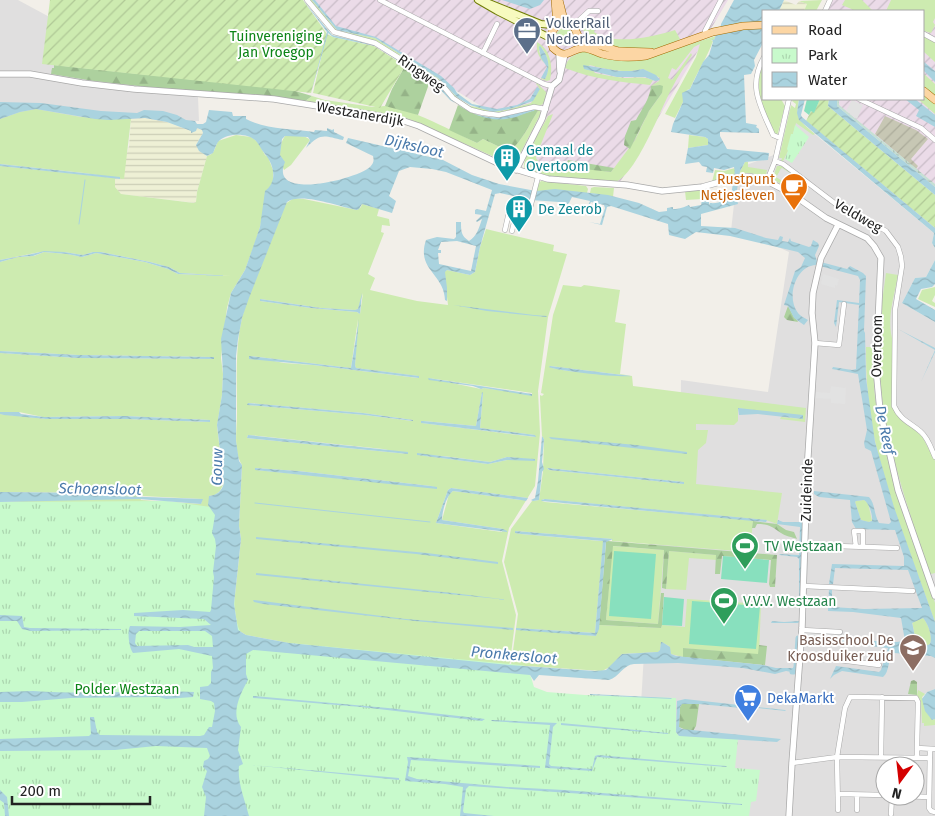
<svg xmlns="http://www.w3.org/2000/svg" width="935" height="816" viewBox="0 0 935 816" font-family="'Fira Sans',sans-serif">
  <defs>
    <pattern id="industrial-furrows" width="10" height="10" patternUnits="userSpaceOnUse" patternTransform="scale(1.25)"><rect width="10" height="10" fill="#ebdbe8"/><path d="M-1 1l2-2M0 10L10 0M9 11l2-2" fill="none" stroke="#c9bcc7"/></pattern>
    <pattern id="construction-furrows" width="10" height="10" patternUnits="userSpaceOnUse" patternTransform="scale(1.25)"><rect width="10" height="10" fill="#c7c7b4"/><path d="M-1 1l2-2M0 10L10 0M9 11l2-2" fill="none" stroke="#abab9a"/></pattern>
    <pattern id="farmland-rules" width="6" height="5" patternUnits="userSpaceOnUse" patternTransform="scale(1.25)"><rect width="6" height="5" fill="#eef0d5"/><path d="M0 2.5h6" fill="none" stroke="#ccceb7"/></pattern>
    <pattern id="forest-firs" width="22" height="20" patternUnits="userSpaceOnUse" patternTransform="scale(1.25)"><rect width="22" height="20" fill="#add19e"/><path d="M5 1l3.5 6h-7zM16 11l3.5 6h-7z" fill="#95b388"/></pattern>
    <pattern id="wetland-marsh" width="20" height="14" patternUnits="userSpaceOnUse" patternTransform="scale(1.25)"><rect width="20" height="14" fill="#c6e0d4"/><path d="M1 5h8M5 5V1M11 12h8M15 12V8" fill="none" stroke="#aac0b6"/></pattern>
    <pattern id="park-tufts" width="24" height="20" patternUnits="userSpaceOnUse" patternTransform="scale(1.25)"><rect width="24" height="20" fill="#c8facc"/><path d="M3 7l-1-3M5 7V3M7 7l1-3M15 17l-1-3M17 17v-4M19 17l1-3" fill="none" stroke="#acd6af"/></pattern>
    <pattern id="garden-furrows" width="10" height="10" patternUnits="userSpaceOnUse" patternTransform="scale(1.25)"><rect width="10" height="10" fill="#cdebb0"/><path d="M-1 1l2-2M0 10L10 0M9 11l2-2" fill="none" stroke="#b0c997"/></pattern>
    <pattern id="water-waves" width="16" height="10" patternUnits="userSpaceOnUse" patternTransform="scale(1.25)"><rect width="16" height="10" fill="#aad3df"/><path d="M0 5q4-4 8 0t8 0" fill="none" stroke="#92b5bf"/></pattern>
  </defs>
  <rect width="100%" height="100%" fill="#f2efe9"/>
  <path fill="#e0dfdf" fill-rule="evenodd" d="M0 0H18L198 97 199 121 0 119Z
    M785 106 798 117 799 121 934 233 932 243 935 248V260L926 277 915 278 902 303 935 322V689L927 692 922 697 932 720 935 719V816H714L639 738 651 535 734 542 680 492 681 380 768 392 789 252 758 238 731 231 738 168 774 155ZM885 766H915V796H885Z"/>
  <path fill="url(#industrial-furrows)" d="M307 0H728L619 184 515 156 494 114 429 74 332 29Z
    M832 0H935V187L836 104 837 99H924V11H826Z"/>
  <path fill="url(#construction-furrows)" d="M885 116 916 130 928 139 911 159 918 166 916 169 875 134Z"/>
  <path fill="url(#farmland-rules)" d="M784 0 796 5 799 1 807 4 804 11H779Z
    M145 118 167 122 191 131 196 128 202 130 203 133 196 145 207 156 197 192 196 203 121 194 115 187V178L120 179 129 146 131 119Z"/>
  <path fill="#cdebb0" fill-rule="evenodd" d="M308 0H312L337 30 375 38 438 78 458 98 470 106 501 111 531 103 539 87 536 84 537 83 546 92 545 102 540 106 495 114 469 108 457 99 444 85 377 43 335 31Z
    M822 0 816 11H804L807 4 799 1Z
    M845 0H862L873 11H856L842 5Z
    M891 0H935V18L933 22 935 25 931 33 924 31V11H886Z
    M587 19 596 21 597 23 594 32C614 46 653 37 675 30L680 39C670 45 657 49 646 50 630 51 574 46 584 21Z
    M567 28 572 32V39L575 40 573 44 566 46 559 43V35L556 34 560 29Z
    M716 36 714 40H711L713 41C707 58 697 72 690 89L687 90 683 99V102L675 118 665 114 696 57 700 44 694 47 676 70 672 68 668 78 672 80 691 53 692 55C685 66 678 76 672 88 661 108 636 176 615 182L555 177 527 172C525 169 524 168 524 165 525 155 543 126 548 116L553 114 537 154 536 158 539 162 611 172 635 140 649 111 662 93 660 85 651 86 659 81 660 78 643 69C626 74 606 69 589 65L595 73C605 75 615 77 624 78 635 78 643 76 653 80L650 85C621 82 593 79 565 68L567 62 571 57 583 51 646 58Z
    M924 37 935 42V62L924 52Z
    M537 42C551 50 553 66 550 80L547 81 541 79V78L545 79C550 68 549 58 542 48L539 51 544 63C538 56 536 50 537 42Z
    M760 68 764 71V99H781L785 106 778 133 777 135 774 134C762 109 755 97 760 68Z
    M924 74 935 84V97L924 87Z
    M924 94 935 104V114L918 99H924Z
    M312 96 325 100 373 107C378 107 380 106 385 106 402 104 459 134 477 143L483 139 508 151C519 148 532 119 539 109L541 113 518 158 513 163H508L409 119 380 113 304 102Z
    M793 99H799C795 119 800 121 815 134L813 135 796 123 793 134 799 154 788 151 783 161H781L782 158H779L791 105 795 108 796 104 792 101Z
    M36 109 81 117 131 119 124 179 84 173 0 164V119L20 112Z
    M236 135 251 137 258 142 265 155 268 157 273 170V183L266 197 260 227 256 240 245 270 231 293 227 308 221 358 223 374 222 395 217 426 222 467 220 474 224 483 220 491 215 495 209 496V508L0 502 134 496 95 493 0 492V414L46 419H127L210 422V420L125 416 43 417 19 412H0V353L78 358 214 359 213 357 78 355 0 351V262L18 257 34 256 44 252 67 254 82 257 96 253 145 262 168 269 178 274 232 276 180 273 169 267 150 262 101 252H93L83 255 64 252H40L0 260V166L115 178V187L121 194 194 203 196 202 197 192 207 156C215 154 215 147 218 141ZM140 496H142L202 499 201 504 141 500Z
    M689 135 705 137 708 139V145L688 148Z
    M285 136C293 136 305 134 310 140L291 165 284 170C279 161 278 145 285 136Z
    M745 162H748V167L767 170 766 175 746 173 738 175Z
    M777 166H782L792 173V175L781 168 777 177 786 183 783 185 774 180 773 177Z
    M735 168V174L733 177 712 182 715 170 724 171Z
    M541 181 586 186 588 189 587 193 563 191H536L537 185Z
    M594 187 614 188 613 197 590 193 591 188Z
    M703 190 702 199 686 200 685 191Z
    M294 198 304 199 357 210 361 207 362 204 379 209 377 216 389 219 390 226 382 225 381 232 384 233 368 274 375 278 370 290 417 301 448 305 444 272 447 270 470 275 475 272 480 247 486 229 554 245 553 251 567 254 548 317 538 391 540 433 535 486 509 528 502 561 516 615 510 662 509 665 289 643 246 635 238 630 234 604 241 539 239 526 242 465C233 450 237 430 237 413 237 381 235 349 242 318 251 282 271 240 285 204ZM363 293 360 314 357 312 311 308 260 301V299L321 308 355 310 358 309ZM358 319 355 365 356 368 418 376V378L313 365 284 363 249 356 351 368ZM428 378 532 393V395L484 388 481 389ZM482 393H483L480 428 535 435V437L422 423 421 421H423L476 426ZM249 403 363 413 413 420 412 421 365 415 248 405ZM248 435 383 449 408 454 247 438ZM418 455 443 456 490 462 507 457 535 460H507L488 464ZM255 468 298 471 431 486 437 488 256 470ZM451 488 528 498 521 500 453 491 449 494 442 520 503 529 502 532 436 523 448 490Z
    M886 273 898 275C894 298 886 319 893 342L894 407 910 426 922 436 935 461V573L931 574 928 572C907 501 880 432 879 357 878 329 882 301 886 273Z
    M563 285 581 287 584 285 620 290 615 322 626 324 620 374 632 376 633 386 806 408 805 422 780 419 781 417 802 419 738 408V421L734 425 696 424V430H708L706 443 698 450 696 484 782 493 777 524 780 525 766 520 543 499 542 501 545 502 750 520 753 521 750 552 612 541V539L515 531V533L521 534 601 541H603V545L595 633 516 628 596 636 599 625 661 628 662 625 685 627 687 599 761 604 759 655 683 648V657L671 654 669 646 661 642 660 651 658 652 622 654 610 667 602 671 511 665 518 614 504 562 511 529 532 501 539 500 543 471 544 439 542 436 540 398V395L542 396 544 394 541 393 553 315ZM550 366 631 376 568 371 552 368ZM547 468 684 482V484L549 470Z
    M935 287V295L932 301 935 303V307L918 299 922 290Z
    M866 347H874C874 363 873 380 875 397 885 468 911 536 935 603V622C914 562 888 503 875 441 868 410 866 378 866 347Z
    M864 500 868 503 872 521 868 522 861 520 855 502 856 501Z
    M612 546 664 550 658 624 606 620Z
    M669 551 716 555 717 560 689 558 686 590 666 589Z
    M923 618C928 623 933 637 930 644 915 653 915 633 912 622Z
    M918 690 925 694 922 697 932 720 935 719V725L924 726V723H922L921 702 917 695Z"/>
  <path fill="url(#forest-firs)" d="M54 65 292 90 312 96 304 102 270 96 165 89 94 81 51 74 52 68H54Z
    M405 66 430 81 418 115 385 106 392 89Z
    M660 85 663 86 662 93 649 111 630 149 624 145 625 136 631 121 636 120C642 109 650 98 651 86Z
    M458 105C479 119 501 123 525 113 529 112 532 111 535 109H539C532 119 519 148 508 151L483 139 477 143 449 130Z
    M568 160 614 168 611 172 565 167Z
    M788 306 794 317H795L798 322 787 320 784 317Z
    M753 521 777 524 786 530 794 532 797 539C792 537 785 536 781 533 771 526 769 524 757 524L755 528H752Z
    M608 541 777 555 775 587H770L769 584 771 560 722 556 720 574H715L716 555 669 551 666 589 662 588 664 550 613 546 606 620 658 624 661 593H664L662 625 661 628 599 625 606 542Z
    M759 645 767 646 765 665 683 657V648L758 654Z
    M914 680 917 682V695L908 694 911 681Z
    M682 704H699L696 726 693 731 686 730 679 727 680 707Z"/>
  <path fill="url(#wetland-marsh)" d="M837 99H839V105L935 184V187L837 106Z"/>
  <path fill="url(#park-tufts)" d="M795 125 809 137 792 163 785 159 788 151 787 149 791 134H793Z
    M168 501 239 511C238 536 227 616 242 634L266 640 289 643 521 665 525 666 531 677 534 687 547 692 585 695 676 698V732L678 735 738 739 735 768 760 770 756 801 751 802 749 816H0V502Z"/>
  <path fill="url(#garden-furrows)" d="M50 0H303L327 34 333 37 374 46 405 66 380 108 313 93 324 45 311 93 42 64Z
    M820 99H829L828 106 935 195V228L806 121 811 111 814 112Z"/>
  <path fill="#88e0be" d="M807 99H820L814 113 811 111 809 115 804 111Z
    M614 551 656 554 651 619 609 616Z
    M723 556 769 560 767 583 721 579Z
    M664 597 684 599 682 626 662 625Z
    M692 601 760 606 756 649 689 644Z"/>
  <path fill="#e2e2e2" d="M852 100 863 105 857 119 846 111Z
    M782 168 795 176 789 185 776 177Z
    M823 274 839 279 837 286 835 285V288L821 284Z
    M831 386 846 388 845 404 831 403V399L815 398 816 392 830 393Z
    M807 632 841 633V637L807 636Z"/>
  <path fill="url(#water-waves)" fill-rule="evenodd" d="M303 0 332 35 374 45 436 83 455 103 450 100 436 85 375 46 333 37 328 33 311 93 327 32Z
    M312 0H315L336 26 376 37 441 76 454 88 457 93 472 104 497 109 517 105 530 99 537 87 540 89 533 101 510 109 493 112 470 105 458 98 438 78 375 38 337 30Z
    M502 0H544L540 5 530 9Z
    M734 0H784L779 11H764V41L754 60 755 66 751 74 744 75 746 123 757 125 756 127 759 129V133L720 132V136L727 149 769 153 768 160 745 162 739 173H735L734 167 724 170 714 168 713 173 706 172 707 167 702 166 699 162 685 164 688 148 708 145V139L705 137 671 132 673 124 683 102 682 93 690 89 703 62 709 55 713 42 712 39 714 40 716 35 720 34 721 24Z
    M540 46C549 57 551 67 545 79L541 78 547 67 541 58 539 47Z
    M924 62 935 71V82L924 71Z
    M583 65 619 71H632L643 69 656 75 660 80 655 81 645 77H617L584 69Z
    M799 99H805L801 115 802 117 935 228V248L932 243 934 233 799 120 797 113Z
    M829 99H837V106L935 187V195L828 106Z
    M905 99H915L935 115V127L916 116 919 110Z
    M0 102 41 103 101 111 137 113 144 110 163 111 177 115 186 120 195 121 197 124H203L206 122 209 110 232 112 233 116H246V119C265 129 292 129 314 132L315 130 327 131V128L332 130 334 129V132L344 137 343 140C324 136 321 132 306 148L310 140 308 137 285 136 282 139 280 155 285 162C268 202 357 179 370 167 374 163 374 160 373 156L346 143 348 138 443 160 472 175 499 184 536 191 555 189 608 195 639 203 659 212 667 211V208L673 207V209C680 209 684 207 689 205L690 207 701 205 703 195 709 196V205L710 203C719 204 727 200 733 193L736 194 738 204 701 214V226L735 228 766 238 778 240 780 236 783 237 782 241 788 242 790 238 791 241 809 247 811 246 813 240 818 243 819 246 815 255 817 261 847 269 850 266 863 273 866 276 864 331 865 333 866 378 875 442 894 507 935 622V658L931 656 894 653C887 659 890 672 883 677L842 671 834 675 830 679 836 666 879 672 881 670 888 648 807 639 806 636 854 640 896 642 905 641 901 618 853 612 828 611 829 589H832V607L864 609 922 608 908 570 835 568 833 584H829L832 564 904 566V557L895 530 856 529 852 522 850 500 819 497 814 494V491L869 497C875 503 874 515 879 523L889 524 891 522 871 451 865 448 864 443 867 430 858 374 832 369 833 367 852 370 856 369 859 305 839 302 836 327 834 323 837 300 859 303 860 280 858 276 816 265C795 266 786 298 798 313 800 316 805 318 808 320L804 325 794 318 788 306 784 305 795 271 801 267 805 258 798 252 730 236 696 232 685 239 669 235 668 224 611 206 607 207 602 225 589 222 600 224 605 208 604 205 591 202 584 215 590 201 572 197 569 203 562 208 559 207V202L530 200 500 193 495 194 480 247 475 272 470 275 447 270 445 272 447 288V301L445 300C444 273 416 270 426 240L437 237 454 239 456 237V222H461C461 231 461 236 469 241 477 236 479 228 482 219L477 222 476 221 482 215 475 214V210L477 209 486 211 492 190 446 172 432 169 410 167 399 171 389 196 396 201 392 213 362 204 359 209 357 210C339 207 302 192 287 202L249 298 242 318 238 339 236 356V441L239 461 242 465 239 526 241 539 234 604 238 630 246 635 289 643 509 665 595 671 606 670 622 654 658 652 660 650 661 642H662L670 647 671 654 676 656 763 665 776 668H799L797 673 786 671 775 674 743 668 678 663 634 664C623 665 619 677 609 680L539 675 534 681 530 675 253 650 246 654V674L248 680C241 693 230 713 241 727L238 750 243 764 239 766C237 781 245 801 249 816H204L206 797 202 787 207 771 203 767 204 761 208 759 210 756 207 748 156 746 115 750 0 751V739L89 736 91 734 90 717H94L97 732 100 735 200 736 204 735 209 727H212L215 711 214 703 211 701 200 699V687L208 686 211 683V672L213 668 212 656 179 649 133 653C129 648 127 632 130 626L180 627 211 625 204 619 134 616V613L183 610 210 612 211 610 214 577 213 572 216 546 215 539 212 533 215 515 208 505 209 496C217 495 222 491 224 483L220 474 222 467 217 425 222 395 223 374 221 339 231 293 245 270 260 227 265 191C278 181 274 165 265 154 261 150 260 145 256 141 248 133 229 133 220 140 216 143 215 149 213 153L207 156 199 151 196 145 203 133 202 130 197 128 196 131 191 133V131L167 122 145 118 109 120 95 119 36 109 20 112 0 119ZM457 241 476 246 471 271 439 264 438 253H441V250H438L441 242ZM864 500C869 503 873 515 872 521L869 522 861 520 855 502 856 501ZM923 618C928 623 933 637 930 644 915 653 915 633 912 623ZM139 631H205L212 636 213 647H194L188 645 137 646 135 643 136 634Z
    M458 105C462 107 467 111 472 113 499 123 510 113 535 109L534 111C526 112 519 117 511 118 492 123 473 115 458 105Z
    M0 164 120 177V179L0 166Z
    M44 251 64 252 83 255 93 252H101L150 262 169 267 180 273 232 276 178 274 168 269 145 262 96 253 82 257 67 254 44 252 33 256 18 257 0 262V260C15 257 29 255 44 251Z
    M935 260V284L932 287 921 289 916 299 935 310V322L902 303 915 278 926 277Z
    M362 293 360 314 357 312 311 308 260 301V299L321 308 355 310 358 309Z
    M453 305 534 315 547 316 546 317 487 311Z
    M359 319 355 365 356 368 419 376V378L313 365 249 359V356L351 368Z
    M898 329 935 348V352L921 382 935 350Z
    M0 351 78 355 214 357V359L78 358 0 353Z
    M550 366 631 376C623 378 558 371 549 367Z
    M428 378 532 394V396L484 388 481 389 473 386 429 380Z
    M482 392 483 393 480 428 535 435 536 437 421 423V421H423L476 426Z
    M248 403 363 413 413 420V421L365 415 247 405Z
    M738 408 803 415V419L758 414 739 415Z
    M0 412H19L21 414 44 417 125 416 210 420V422L127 419H46L4 415 0 414Z
    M248 435 408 452V454L247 438Z
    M542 436 544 439 542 462 544 469 542 472 539 500 533 501 531 500 535 498 538 481Z
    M549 437 636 445 687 452V454L551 439Z
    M417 453 490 462 507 457 535 459V461L507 460 488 464 417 455Z
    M255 468 298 471 431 486 437 487V489L255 470Z
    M547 468 684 482V484L549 470Z
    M451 488 528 498 526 501 521 500 453 491C446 496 442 512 442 520L503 529 507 531V532L436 523 448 490Z
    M0 492 95 493 118 496 203 499 201 504 139 499 0 502Z
    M545 499 767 520 766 522 753 521 542 501 541 500Z
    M778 520 783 522H803L800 621 798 623H771L772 621 784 622 799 621V559L797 557 780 555 779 554 799 555 800 527 777 524Z
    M515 531 613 539 606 542 599 629 596 636 516 630V628L595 633 603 541 521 534 515 533Z
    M256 537 427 553 498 562V564L416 554 256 539Z
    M256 573 453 593 509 600 256 575Z
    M253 600 406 619 513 628V630L415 621 263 604 254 602Z
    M0 615 22 616 24 627 30 628 121 629V630L31 631 22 629 17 621H0Z
    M935 689V719L932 720 925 711 922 699 927 692Z
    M33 691C87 695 140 690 194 692L193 697 166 699 159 697 71 698 22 702H0V692Z
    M590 694 671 698 672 699 590 695Z
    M253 696 388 708 485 719 482 721 361 707 253 698Z
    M685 699 785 710 786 711 758 708 757 711 752 709 699 704H682L680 707 679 727 682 729 781 739 777 742 679 736 676 732 677 701Z
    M492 720 557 723 553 727 549 764 551 766 592 769 595 756 598 755 726 766 727 767 597 757 592 771 547 768H545L550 725 491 721Z
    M561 723 668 733V734L561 725Z
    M407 757 540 766V768L411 760 408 776 417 779 507 787 564 790 742 804V805L469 786 466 789 463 811 464 813 494 816H460L463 787 445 784 405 781 408 762Z
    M252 765 399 778V780Z
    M0 790 7 797 9 816H5L4 803 0 800Z"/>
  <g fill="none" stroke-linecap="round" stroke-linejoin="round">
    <path stroke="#aad3df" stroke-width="1" d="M79 224 85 180
      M255 503 430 522"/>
    <path stroke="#aad3df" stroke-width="5" d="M734 193 738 167
      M792 672H794L796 667 798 638H800"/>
    <defs>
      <path id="minor" d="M307 0 334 32 375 43 430 77 443 86 453 98 471 110 483 113 499 115 534 107 546 109
        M380 0 544 84 552 86
        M825 11 830 0
        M575 24 589 11H598
        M705 31 721 0
        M924 34 935 40
        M483 53 497 24
        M764 57C747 87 761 107 773 135L780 138
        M859 99 921 128 935 140
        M775 161 783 164 795 173 837 205 869 221 886 231 898 247 901 257 902 266 895 310 894 406C901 421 910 422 921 432 928 438 931 448 935 457
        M767 181 775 161 789 99
        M505 230 509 212 516 214
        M512 231 516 214 528 216 538 177
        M815 343 839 345 844 304
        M806 545 897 548
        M856 547 854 531H863V547
        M804 586 913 591
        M802 630 840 632
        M800 655 879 665
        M930 749 929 808 931 811 935 812
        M881 757 882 697
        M917 758V748L935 749
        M792 763 837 757 930 758
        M839 794 885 795
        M903 796 929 797
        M838 810 837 757 845 708 850 697 916 698 918 702 917 748
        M857 810V795
        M891 814 892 796"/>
      <path id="tertiary" d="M559 53 560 71
        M0 74H30L82 83 134 89 274 99 380 116 404 121 419 126 502 165 548 179 627 185 662 191 702 187 734 178 751 177 767 181 792 194 826 218 867 238 874 246 881 258 876 368 880 411 898 490 935 596
        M516 170 542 119 552 86 559 80 565 54
        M789 816 792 763 802 628 807 472 815 343 812 313 813 293 821 258 838 225"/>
      <path id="secondary" d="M478 0 497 11 550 38
        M484 1 541 24 553 25"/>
      <path id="primary" d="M555 0 557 25
        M559 0 564 20
        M580 40 574 27C563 20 553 25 550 38L553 48C567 61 570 49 583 48 589 48 596 52 602 54 617 58 631 58 646 56L713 32 743 26 764 25
        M580 40 619 51 651 52
        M924 91 935 100"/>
    </defs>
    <use href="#minor" stroke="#a9a9a9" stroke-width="5.5"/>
    <use href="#tertiary" stroke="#a9a9a9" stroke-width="7"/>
    <use href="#secondary" stroke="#707d05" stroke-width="8"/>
    <use href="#primary" stroke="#a06b00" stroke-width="8"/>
    <use href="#minor" stroke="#fff" stroke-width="4.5"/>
    <use href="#tertiary" stroke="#fff" stroke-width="5.5"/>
    <use href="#secondary" stroke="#f7fabf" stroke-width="6"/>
    <use href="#primary" stroke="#fcd6a4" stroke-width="7"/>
  </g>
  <defs>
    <symbol id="office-pin" viewBox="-11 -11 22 30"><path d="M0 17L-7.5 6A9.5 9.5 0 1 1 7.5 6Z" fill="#5c6f8a" stroke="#fff"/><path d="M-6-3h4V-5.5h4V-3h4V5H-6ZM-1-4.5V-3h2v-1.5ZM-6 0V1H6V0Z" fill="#fff"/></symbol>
    <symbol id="building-pin" viewBox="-11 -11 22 30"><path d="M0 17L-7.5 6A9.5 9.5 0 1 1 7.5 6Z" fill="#0f9aa8" stroke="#fff"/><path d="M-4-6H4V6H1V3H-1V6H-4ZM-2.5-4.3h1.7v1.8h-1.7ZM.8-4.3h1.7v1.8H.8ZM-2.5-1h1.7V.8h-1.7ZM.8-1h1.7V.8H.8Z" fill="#fff"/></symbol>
    <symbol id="cafe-pin" viewBox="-11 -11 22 30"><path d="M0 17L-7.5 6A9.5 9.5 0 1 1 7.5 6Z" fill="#e8710a" stroke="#fff"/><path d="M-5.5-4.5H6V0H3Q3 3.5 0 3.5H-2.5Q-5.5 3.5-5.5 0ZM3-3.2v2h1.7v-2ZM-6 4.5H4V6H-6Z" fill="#fff"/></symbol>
    <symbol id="stadium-pin" viewBox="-11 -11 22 30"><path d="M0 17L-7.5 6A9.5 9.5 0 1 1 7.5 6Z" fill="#2e9e5b" stroke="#fff"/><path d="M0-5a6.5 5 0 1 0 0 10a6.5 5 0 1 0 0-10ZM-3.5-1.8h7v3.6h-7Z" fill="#fff"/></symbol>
    <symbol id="school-pin" viewBox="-11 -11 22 30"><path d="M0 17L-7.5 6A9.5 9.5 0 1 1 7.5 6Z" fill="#8d6e63" stroke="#fff"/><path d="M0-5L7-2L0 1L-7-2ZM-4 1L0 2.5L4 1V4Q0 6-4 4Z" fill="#fff"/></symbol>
    <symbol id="supermarket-pin" viewBox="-11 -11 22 30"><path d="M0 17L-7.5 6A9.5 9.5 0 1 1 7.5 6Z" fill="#3f7fe0" stroke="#fff"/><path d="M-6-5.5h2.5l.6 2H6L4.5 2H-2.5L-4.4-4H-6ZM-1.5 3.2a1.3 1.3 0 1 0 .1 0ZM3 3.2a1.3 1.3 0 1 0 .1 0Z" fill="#fff"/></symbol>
  </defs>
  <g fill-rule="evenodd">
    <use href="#office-pin" x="511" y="15" width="32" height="43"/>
    <use href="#building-pin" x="491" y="142" width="32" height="43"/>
    <use href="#cafe-pin" x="778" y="171" width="32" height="43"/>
    <use href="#building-pin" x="503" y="193" width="32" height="43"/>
    <use href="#stadium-pin" x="729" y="530" width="32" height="43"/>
    <use href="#stadium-pin" x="708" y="585" width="32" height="43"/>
    <use href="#school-pin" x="897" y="632" width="32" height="43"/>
    <use href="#supermarket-pin" x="732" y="682" width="32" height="43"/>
  </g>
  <g text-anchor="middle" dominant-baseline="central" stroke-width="4" stroke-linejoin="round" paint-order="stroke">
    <g font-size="14" fill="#4e5e75" stroke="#fff" text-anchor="start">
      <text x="546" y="23">VolkerRail<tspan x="546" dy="16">Nederland</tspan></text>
    </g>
    <g font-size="14" fill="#0c8416" stroke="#fff">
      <text x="276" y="36">Tuinvereniging<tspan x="276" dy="16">Jan Vroegop</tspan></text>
      <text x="127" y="689">Polder Westzaan</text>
    </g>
    <g font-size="14" fill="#222" stroke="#fff">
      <text transform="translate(421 73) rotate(35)">Ringweg</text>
      <text transform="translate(360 114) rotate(10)">Westzanerdijk</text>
      <text transform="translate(858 216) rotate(30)">Veldweg</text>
      <text transform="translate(877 346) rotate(-89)">Overtoom</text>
      <text transform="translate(807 490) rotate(-88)">Zuideinde</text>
    </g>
    <g font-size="14" fill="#0d838f" stroke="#fff" text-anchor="start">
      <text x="526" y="150">Gemaal de<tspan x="526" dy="16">Overtoom</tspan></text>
      <text x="538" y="209">De Zeerob</text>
    </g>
    <g font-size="14" fill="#c56008" stroke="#fff" text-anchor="end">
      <text x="775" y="179">Rustpunt<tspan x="775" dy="16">Netjesleven</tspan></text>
    </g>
    <g font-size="14" fill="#27864d" stroke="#fff" text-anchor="start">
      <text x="764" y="546">TV Westzaan</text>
      <text x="743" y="601">V.V.V. Westzaan</text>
    </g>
    <g font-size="14" fill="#785e54" stroke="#fff" text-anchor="end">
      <text x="894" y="640">Basisschool De<tspan x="894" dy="16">Kroosduiker zuid</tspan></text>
    </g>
    <g font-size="14" fill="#366cbe" stroke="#fff" text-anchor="start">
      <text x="767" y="698">DekaMarkt</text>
    </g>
    <g font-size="15" font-style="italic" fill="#4a7aab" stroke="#fff">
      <text transform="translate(414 146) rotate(13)">Dijksloot</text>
      <text transform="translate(885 430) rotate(78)">De Reef</text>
      <text transform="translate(217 467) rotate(-89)">Gouw</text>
      <text transform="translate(100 489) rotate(1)">Schoensloot</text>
      <text transform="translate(514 655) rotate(5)">Pronkersloot</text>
    </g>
  </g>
  <rect x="762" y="10" width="162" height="90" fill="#ffffff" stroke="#a7a7a7"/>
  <rect x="772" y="26" width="25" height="8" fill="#fcd6a4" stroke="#a7a7a7"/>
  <text x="808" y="35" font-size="15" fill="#222222">Road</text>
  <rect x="772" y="48" width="25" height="15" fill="url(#park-tufts)" stroke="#a7a7a7"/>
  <text x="808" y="60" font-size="15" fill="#222222">Park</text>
  <rect x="772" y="72" width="25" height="15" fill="url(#water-waves)" stroke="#a7a7a7"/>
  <text x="808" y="85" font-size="15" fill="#222222">Water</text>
  <g transform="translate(900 781) rotate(195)"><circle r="24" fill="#ffffff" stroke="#a7a7a7"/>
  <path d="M0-4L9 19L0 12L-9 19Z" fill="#d40000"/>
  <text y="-8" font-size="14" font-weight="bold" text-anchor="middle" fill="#222222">N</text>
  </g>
  <path d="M12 796v8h138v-8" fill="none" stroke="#222222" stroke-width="2.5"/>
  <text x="20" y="796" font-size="15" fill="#222222" stroke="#ffffff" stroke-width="4" paint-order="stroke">200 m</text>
</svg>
